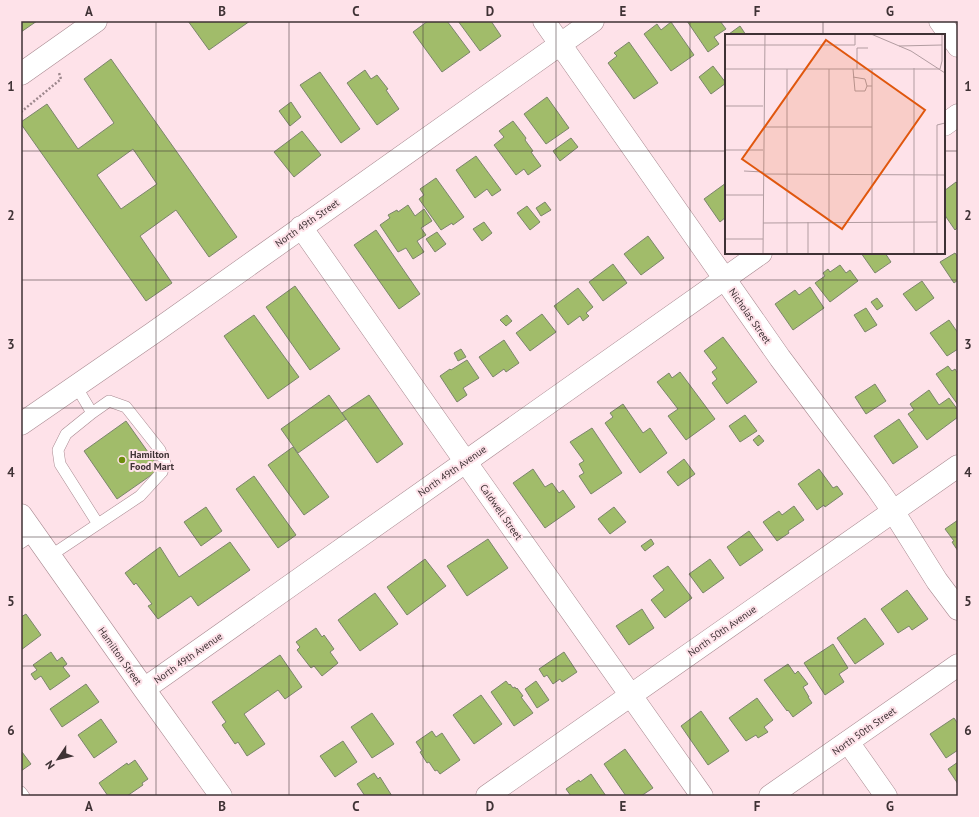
<svg xmlns="http://www.w3.org/2000/svg" width="979" height="817" viewBox="0 0 979 817" font-family="'PT Sans',sans-serif">
  <rect width="100%" height="100%" fill="#fee2e9"/>
  <path fill="#a1bc6a" stroke="#7b856b" fill-rule="evenodd" d="M21 21H37L21 32Z
    M188 21H250L209 50Z
    M428 21H447L470 52 442 72 413 32Z
    M458 21H491L501 36 480 51Z
    M687 21H720L726 29 714 37 719 44 708 52Z
    M671 22 694 55 671 71 644 34 657 24 661 30Z
    M740 26 746 35H730L729 34Z
    M629 42 658 83 634 99 608 63 617 56 614 53Z
    M111 59 237 237 209 257 176 210 140 236 172 283 146 301 21 124V122L47 104 78 149 114 123 84 79ZM133 149 157 184 121 209 97 175Z
    M713 66 726 83 711 94 699 77Z
    M365 70 371 79 377 75 388 89 386 90 399 109 377 125 347 83Z
    M320 72 360 129 341 143 300 85Z
    M547 97 569 128 546 144 524 114Z
    M291 102 301 117 290 126 279 111Z
    M513 121 526 138 525 140 533 151 531 152 541 166 528 175 524 169 516 175 494 145 504 137 499 131Z
    M302 131 321 155 294 177 274 152Z
    M571 138 578 147 560 161 553 151Z
    M476 156 501 190 492 196 487 189 475 198 456 170Z
    M436 178 464 217 453 225 452 223 441 230 419 199 424 195 420 189Z
    M956 182 958 184V227L955 230 944 214V191Z
    M726 183V217L720 222 704 199Z
    M545 202 551 210 541 216 536 208Z
    M408 205 415 216 424 209 432 221 421 228 426 235 417 241 424 252 413 259 406 248 398 252 380 225 390 218 388 215 397 210 398 212Z
    M527 206 540 222 530 230 517 213Z
    M484 222 492 233 482 241 473 229Z
    M376 230 420 294 399 309 354 245Z
    M437 232 446 244 435 252 426 239Z
    M648 236 664 258 641 275 624 254Z
    M861 253H885L891 262 875 273Z
    M955 253 958 257V280L954 283 940 262Z
    M613 264 627 283 603 301 589 282Z
    M840 265 846 273 850 270 858 281 830 302 815 283 825 276 823 273 828 269 830 272Z
    M922 281 934 298 916 311 903 294Z
    M295 286 340 349 310 370 266 307Z
    M810 287 824 308 793 330 775 304 795 290 799 295Z
    M578 288 593 307 586 313 589 316 583 321 580 316 568 325 554 306Z
    M877 298 883 306 877 310 871 302Z
    M866 308 877 325 865 332 854 315Z
    M542 314 556 332 530 351 516 333Z
    M254 315 299 377 268 399 224 336Z
    M507 315 512 321 506 326 500 320Z
    M949 320 958 333V349L947 356 930 333Z
    M723 337 757 382 727 404 712 383 717 379 712 372 717 368 704 351Z
    M504 340 519 363 506 372 504 369 493 377 479 357Z
    M461 349 466 357 458 361 454 353Z
    M467 360 479 378 463 388 467 395 457 402 440 376 450 369 451 370Z
    M948 366 952 371 955 369 958 374V405L936 374Z
    M680 372 715 419 686 440 668 416 678 409 657 382 669 373 672 378Z
    M875 384 886 401 866 414 855 397Z
    M929 390 939 405 949 398 958 410V417L927 440 908 414 914 410 910 404Z
    M329 395 346 419 298 453 281 429Z
    M369 395 403 444 377 463 342 413Z
    M623 404 643 433 650 428 667 453 640 473 605 423 613 417 610 413Z
    M745 415 757 431 740 442 729 426Z
    M899 419 918 447 893 464 874 436Z
    M126 421 160 469 117 499 84 451Z
    M592 428 622 473 591 494 579 476 584 473 579 464 584 461 570 442Z
    M759 435 764 441 758 446 753 440Z
    M293 447 329 497 304 515 268 465Z
    M684 459 695 474 678 486 667 472Z
    M533 469 545 487 552 483 559 493 563 490 575 507 545 528 513 483Z
    M819 469 833 488 837 486 843 494 825 507 824 505 817 510 798 484Z
    M254 476 296 535 278 548 236 489Z
    M794 506 804 520 788 531 789 533 777 541 763 522 779 511 782 515Z
    M206 507 222 531 201 546 184 522Z
    M614 507 626 522 610 534 598 519Z
    M958 520V551L952 542 954 541 945 529Z
    M749 531 763 550 740 566 727 547Z
    M488 539 508 568 467 596 447 566Z
    M651 539 654 544 645 551 641 546Z
    M230 542 250 570 198 606 191 596 158 619 148 606 152 604 136 583 134 585 125 573 160 547 179 577Z
    M425 559 446 586 407 615 387 587Z
    M710 559 724 578 703 593 689 574Z
    M668 566 692 598 665 618 651 600 664 590 653 576Z
    M907 590 928 619 912 630 909 626 898 633 881 609Z
    M375 593 398 624 360 651 338 620Z
    M642 609 654 628 629 645 616 626Z
    M26 614 41 635 21 650V617Z
    M865 618 884 644 855 664 837 638Z
    M316 628 322 637 324 635 334 649 330 652 338 663 322 676 314 666 311 668 297 650 300 647 296 642Z
    M833 644 848 668 839 674 844 682 825 695 804 663Z
    M51 652 57 661 62 657 67 664 63 667 70 676 50 690 41 676 35 680 31 674 37 670 33 665Z
    M564 652 577 672 562 682 560 679 553 684 547 675 544 677 539 669Z
    M280 655 302 687 285 699 278 690 244 714 265 744 247 756 238 742 235 744 222 725 226 722 212 702Z
    M788 664 795 674 798 671 808 684 803 687 809 697H808L812 703 793 717 788 710 787 711 764 680Z
    M506 681 509 685 510 684 513 688 515 687 516 689 517 688 523 696 521 697 533 713 514 726 491 692Z
    M536 681 549 700 537 708 525 689Z
    M86 684 99 702 62 727 50 709Z
    M481 695 502 724 474 744 453 715Z
    M757 698 773 720 764 727 768 732 758 738 756 735 746 741 729 718Z
    M701 711 729 751 708 765 681 726Z
    M372 713 394 744 372 758 351 727Z
    M954 718 958 724V750L946 758 930 734Z
    M101 719 117 742 94 758 78 735Z
    M432 731 436 737 442 733 460 760 440 774 437 770 435 771 429 762 427 763 420 752 422 751 416 742Z
    M343 741 357 762 335 777 320 756Z
    M625 749 653 788 641 796H626L604 764Z
    M21 752H22L31 764 21 771Z
    M135 760 148 779 142 783 143 785 127 796H108L99 783 127 763 128 765Z
    M958 762V784L948 769Z
    M374 773 378 779 380 777 392 796H365L357 784Z
    M591 774 606 796H571L566 789 579 780 580 782Z"/>
  <g fill="none" stroke-linecap="round" stroke-linejoin="round">
    <defs>
      <path id="service" d="M92 413 66 434 58 450 60 464 98 524
        M21 543 34 534
        M50 556 140 496 162 472 165 463 160 450 126 407 109 401 92 413 76 386
        M21 792 24 796"/>
      <path id="minor" d="M544 21 780 358 877 488 893 511 937 581 958 609
        M940 21 958 46
        M21 74 96 21
        M944 125 958 115
        M301 227 465 461 702 796
        M21 424 153 333 593 21
        M21 515 144 689 221 796
        M144 689C350 545 554 397 761 253
        M848 742 886 796
        M487 796 958 466"/>
      <path id="tertiary" d="M770 796 958 665"/>
    </defs>
    <use href="#service" stroke="#a98a91" stroke-width="12"/>
    <use href="#minor" stroke="#a98a91" stroke-width="23"/>
    <use href="#tertiary" stroke="#a98a91" stroke-width="23"/>
    <path stroke="#9d888d" stroke-width="2.5" stroke-dasharray="2 2" stroke-linecap="butt" d="M21 112 61 79 59 73"/>
    <use href="#service" stroke="#fff" stroke-width="11"/>
    <use href="#minor" stroke="#fff" stroke-width="22"/>
    <use href="#tertiary" stroke="#fff" stroke-width="22"/>
  </g>
  <path fill="none" stroke="#3f3235" stroke-width="1" stroke-opacity="0.55" d="M156 21V796M289 21V796M423 21V796M556 21V796M690 21V796M823 21V35M21 151H726M944 151H958M823 253V796M21 280H958M21 408H958M21 537H958M21 666H958"/>
  <circle fill="#6e8d0d" stroke="#fee2e9" stroke-width="1.5" cx="122" cy="460" r="4"/>
  <g text-anchor="middle" dominant-baseline="central" stroke-width="4" stroke-linejoin="round" paint-order="stroke">
    <g font-size="10" fill="#3f3235" stroke="#fee2e9">
      <text transform="translate(307 223) rotate(-35)">North 49th Street</text>
      <text transform="translate(750 316) rotate(55)">Nicholas Street</text>
      <text transform="translate(452 471) rotate(-35)">North 49th Avenue</text>
      <text transform="translate(501 512) rotate(55)">Caldwell Street</text>
      <text transform="translate(722 631) rotate(-35)">North 50th Avenue</text>
      <text transform="translate(120 656) rotate(55)">Hamilton Street</text>
      <text transform="translate(188 658) rotate(-35)">North 49th Avenue</text>
      <text transform="translate(864 731) rotate(-35)">North 50th Street</text>
    </g>
    <g font-size="10" font-weight="bold" fill="#3f3235" stroke="#fee2e9" text-anchor="start">
      <text x="130" y="454">Hamilton<tspan x="130" dy="12">Food Mart</tspan></text>
    </g>
  </g>
  <g transform="translate(725 34)">
    <rect width="220" height="220" fill="#fee2e9"/>
    <path fill="none" stroke="#b29ca1" stroke-width="1" d="M146 0 186 17 220 39M0 11H130V0M174 12 217 11M0 35H215L217 27V0M104 35V220M128 35 130 57H140L142 52H147M132 35V14H143M147 35V220M128 43 140 45 142 52M0 72H38M38 93H147M0 116H38M19 137 38 138M38 140 220 141M0 161H38M83 188V220M38 189 212 188M0 205H38M38 220 40 0M62 220V35M189 220V34M212 220V91L220 89"/>
    <path fill="#e0570e" fill-opacity="0.15" stroke="#e0570e" stroke-width="2" d="M101 6 200 76 117 195 17 125Z"/>
    <rect width="220" height="220" fill="none" stroke="#3f3235" stroke-width="2"/>
  </g>
  <rect width="979" height="817" fill="none" stroke="#fee2e9" stroke-width="44"/>
  <g transform="translate(58 759) rotate(235)" stroke="#fee2e9" stroke-width="3" paint-order="stroke">
  <path d="M0-3L7 15L0 10L-7 15Z" fill="#3f3235"/>
  <text y="-6" font-size="11" font-weight="bold" text-anchor="middle" fill="#3f3235">N</text>
  </g>
  <rect x="22" y="22" width="935" height="773" fill="none" stroke="#3f3235" stroke-width="1.5"/>
  <g font-size="13" text-anchor="middle" font-weight="bold" fill="#3f3235">
    <text x="89" y="16">A</text>
    <text x="222" y="16">B</text>
    <text x="356" y="16">C</text>
    <text x="490" y="16">D</text>
    <text x="623" y="16">E</text>
    <text x="757" y="16">F</text>
    <text x="890" y="16">G</text>
    <text x="11" y="91">1</text>
    <text x="968" y="91">1</text>
    <text x="11" y="220">2</text>
    <text x="968" y="220">2</text>
    <text x="11" y="349">3</text>
    <text x="968" y="349">3</text>
    <text x="11" y="477">4</text>
    <text x="968" y="477">4</text>
    <text x="11" y="606">5</text>
    <text x="968" y="606">5</text>
    <text x="11" y="735">6</text>
    <text x="968" y="735">6</text>
    <text x="89" y="811">A</text>
    <text x="222" y="811">B</text>
    <text x="356" y="811">C</text>
    <text x="490" y="811">D</text>
    <text x="623" y="811">E</text>
    <text x="757" y="811">F</text>
    <text x="890" y="811">G</text>
  </g>
</svg>
